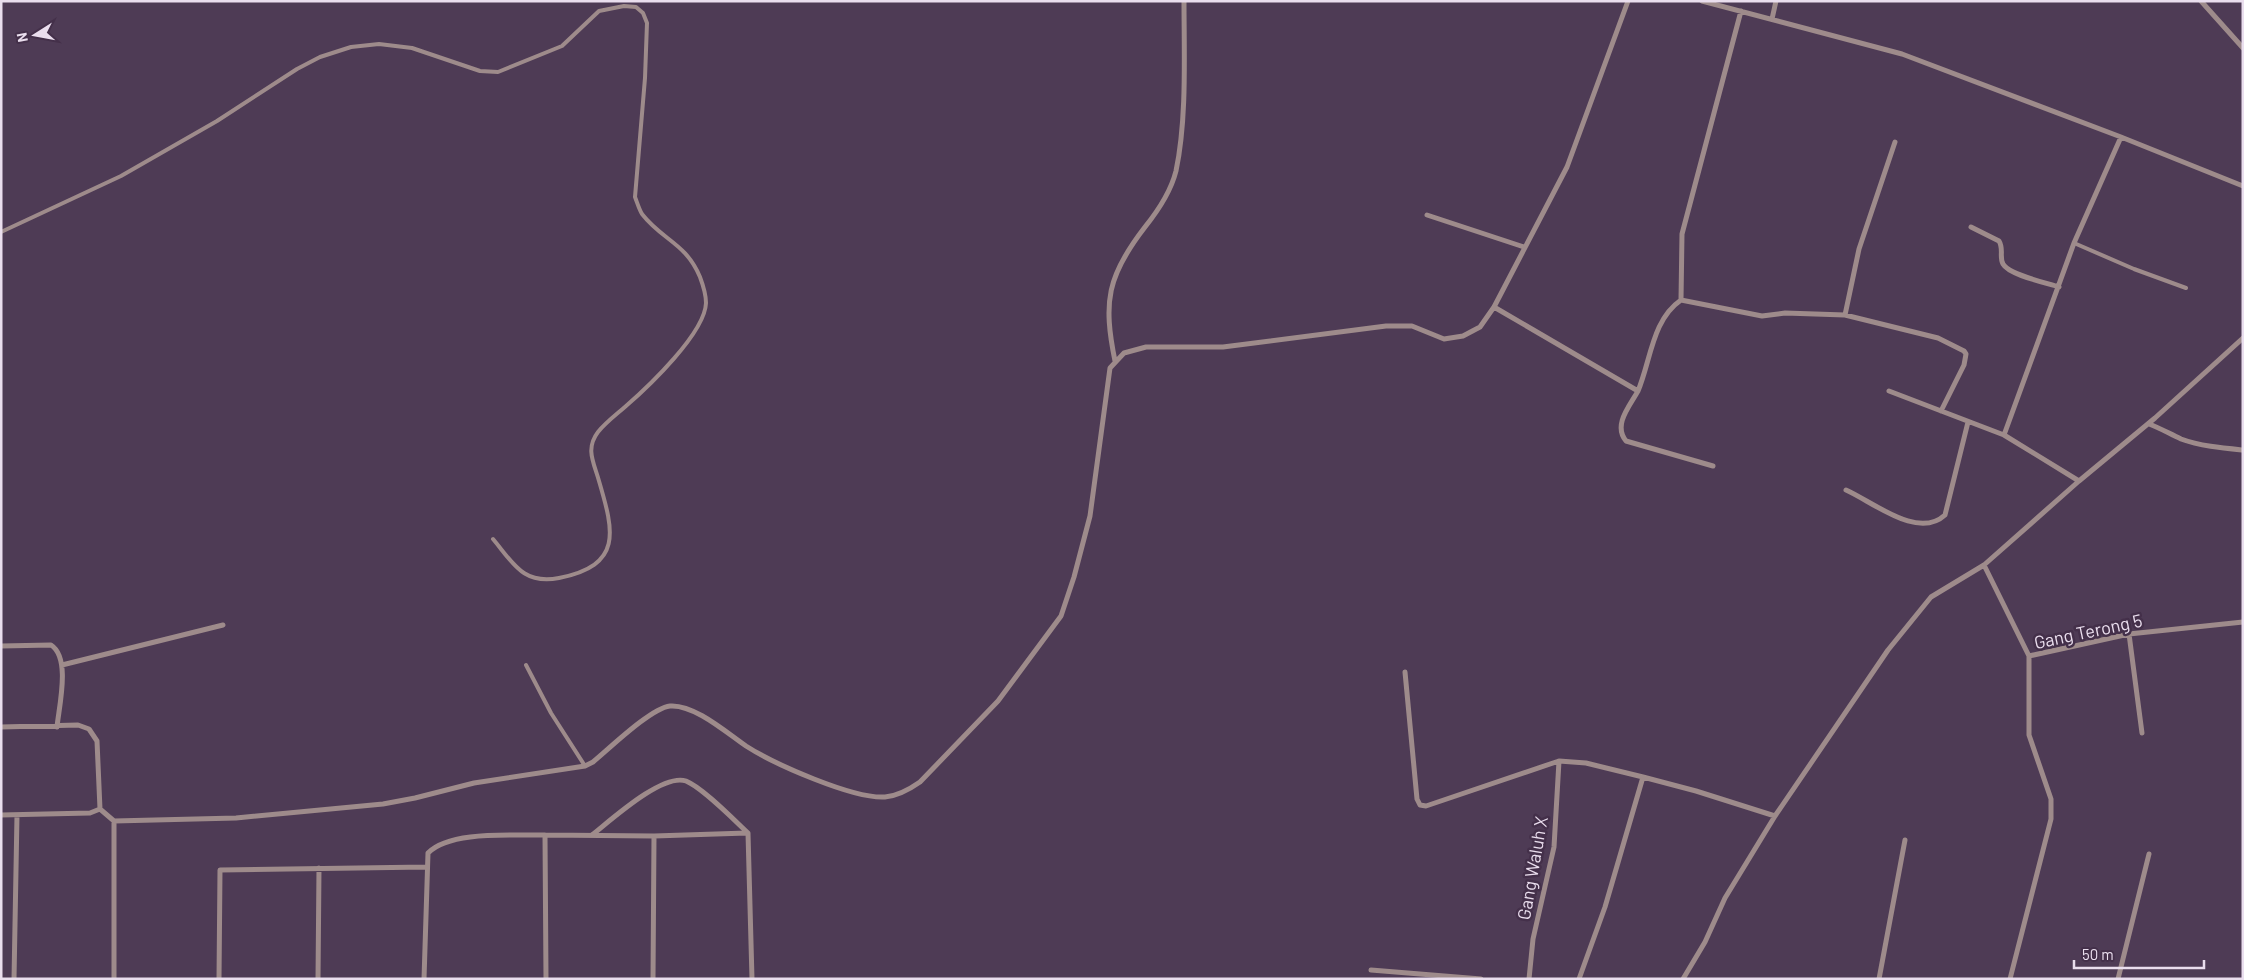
<svg xmlns="http://www.w3.org/2000/svg" width="2244" height="980" viewBox="0 0 2244 980" font-family="Barlow,sans-serif">
  <rect width="100%" height="100%" fill="#4e3b55"/>
  <g fill="none" stroke-linecap="round" stroke-linejoin="round">
    <path stroke="#9e8b8b" stroke-width="4" d="M1 232 121 176 217 121 297 69 320 57 351 47 379 44 412 48 480 71 498 72 562 46 599 11 624 6 636 7 643 13 647 23 645 78 635 197C637 202 639 209 642 214 662 240 686 243 700 277 703 285 706 294 706 303 705 333 648 387 626 406 617 414 606 422 598 432 585 449 594 463 599 481 614 532 623 565 559 578 523 585 513 563 493 539
      M2074 243 2134 269 2186 288
      M526 665 551 713 585 766"/>
    <path stroke="#9e8b8b" stroke-width="5" d="M1702 1 1902 54 2121 137 2243 186
      M2201 1 2243 48
      M1772 19 1776 1
      M1427 215 1524 247
      M1971 227 1999 241C2004 249 1999 257 2003 264 2009 275 2047 283 2059 287
      M1681 300 1682 234 1741 11
      M1494 307 1638 391C1651 360 1652 320 1681 300L1762 316 1785 313 1845 315 1938 338 1964 351 1966 354 1964 365 1941 411
      M1845 315 1859 249 1895 142
      M1115 361C1103 302 1107 276 1145 227 1157 212 1171 191 1176 171 1187 119 1184 55 1184 1
      M1638 391C1629 407 1613 425 1626 441L1713 466
      M1889 391 2004 435
      M2149 424C2160 428 2170 434 2181 439 2200 446 2222 448 2243 450
      M2079 481 2004 435 2074 243 2121 137
      M1846 490C1873 502 1918 540 1945 515L1968 422
      M1984 565 2029 656
      M2129 634 2142 733
      M1 646 51 645C71 658 59 706 57 727
      M62 665 223 625
      M1405 672 1417 799 1420 805 1426 806 1559 761 1586 763 1643 777
      M1 727 78 725 89 729 97 741 100 809
      M1 815 90 813 100 809 114 821V979
      M114 821 236 818 383 804 415 798 474 783 585 766 593 762C609 749 651 708 670 706 694 704 727 733 746 746 774 764 853 799 885 797 898 796 910 789 920 782L998 701 1061 616 1074 577 1090 516 1110 368 1124 353 1146 347H1223L1386 326H1412L1444 339 1463 336 1480 327 1494 307 1567 167 1628 1
      M545 835 654 836 747 833
      M592 835C610 821 662 773 686 781 703 788 733 819 748 833L752 979
      M1371 970 1481 979
      M14 979 17 815
      M219 979 220 870 426 867
      M318 979 319 868
      M424 979 428 853C450 830 514 836 545 835L546 979
      M653 979 654 836
      M1529 979 1533 939 1554 847 1559 761
      M1579 979 1605 907 1643 777 1696 791 1775 816
      M1683 979 1705 942 1725 898 1775 816 1888 650 1931 597 1984 565 2079 481 2155 418 2243 338
      M1879 979 1905 840
      M2010 979 2051 819V799L2029 735V656L2129 634 2243 622
      M2118 979 2149 854"/>
  </g>
  <g text-anchor="middle" dominant-baseline="central" stroke-width="5" stroke-linejoin="round" paint-order="stroke">
    <g font-size="18" fill="#eadeee" stroke="#44304a">
      <text transform="translate(2088 631) rotate(-12)">Gang Terong 5</text>
      <text transform="translate(1532 868) rotate(-80)">Gang Waluh X</text>
    </g>
  </g>
  <rect width="2244" height="980" fill="none" stroke="#eadeee" stroke-width="5"/>
  <g transform="translate(35 35) rotate(259)" stroke="#44304a" stroke-width="4" paint-order="stroke">
  <path d="M0-4L9 19L0 12L-9 19Z" fill="#eadeee"/>
  <text y="-8" font-size="14" font-weight="bold" text-anchor="middle" fill="#eadeee">N</text>
  </g>
  <path d="M2074 960v8h130v-8" fill="none" stroke="#eadeee" stroke-width="2.5"/>
  <text x="2082" y="960" font-size="15" fill="#eadeee" stroke="#44304a" stroke-width="4" paint-order="stroke">50 m</text>
</svg>
